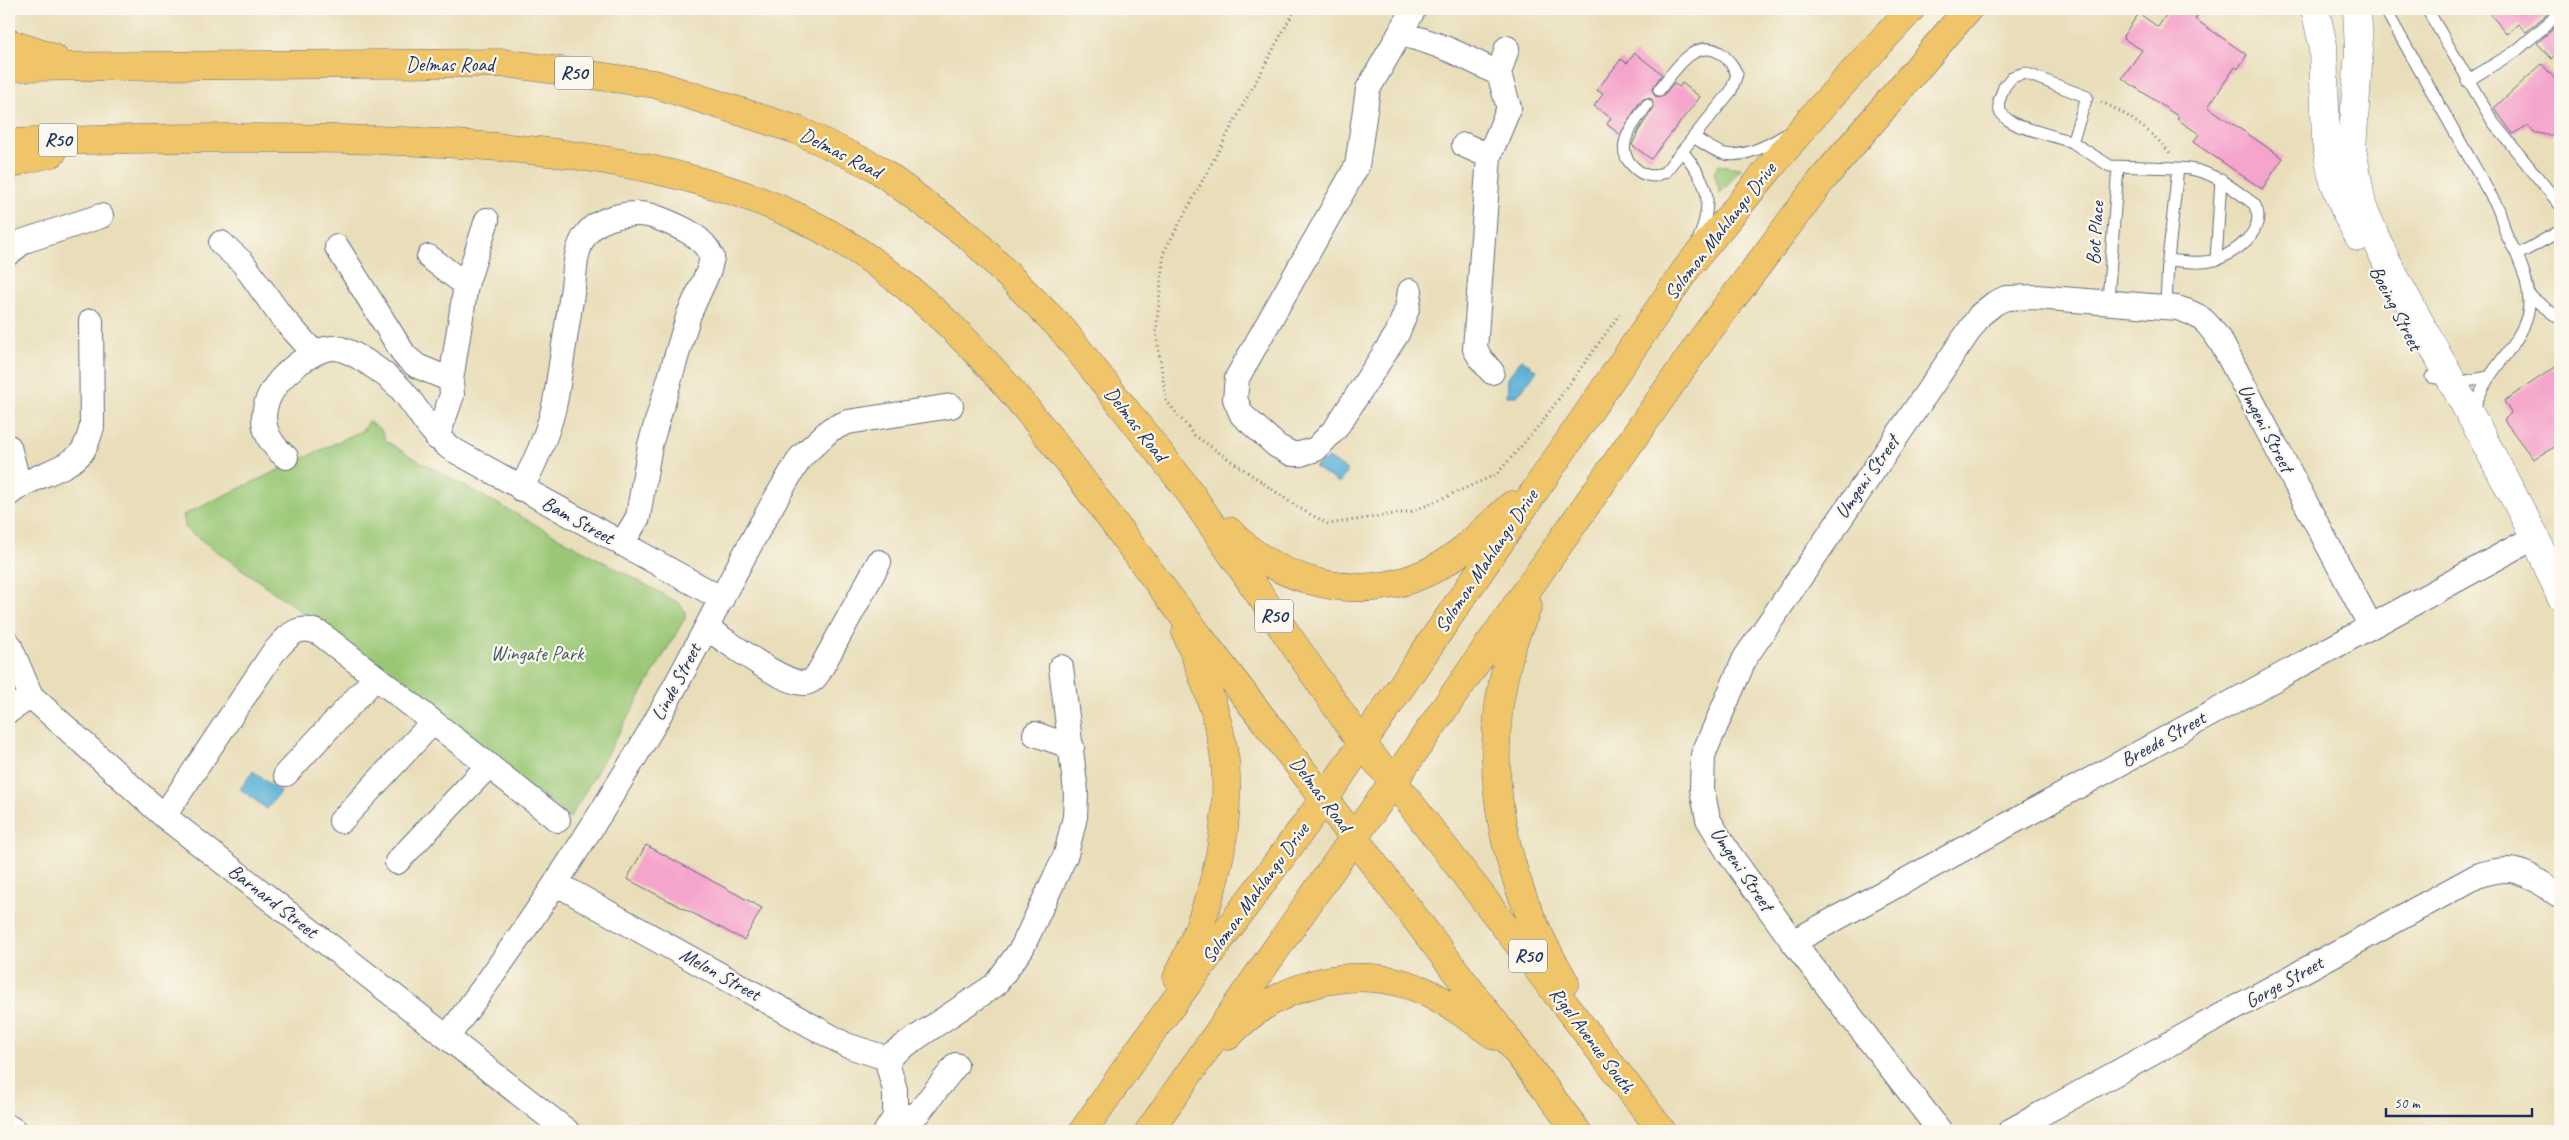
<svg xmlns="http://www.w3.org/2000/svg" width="2569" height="1140" viewBox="0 0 2569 1140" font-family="Caveat,sans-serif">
  <rect width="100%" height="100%" fill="#fbf7ec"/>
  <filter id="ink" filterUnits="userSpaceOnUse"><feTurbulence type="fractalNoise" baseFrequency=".02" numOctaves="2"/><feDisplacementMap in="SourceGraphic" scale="10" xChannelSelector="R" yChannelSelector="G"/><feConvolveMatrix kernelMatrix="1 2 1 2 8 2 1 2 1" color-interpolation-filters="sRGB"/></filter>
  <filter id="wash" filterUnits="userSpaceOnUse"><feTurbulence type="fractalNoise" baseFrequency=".0096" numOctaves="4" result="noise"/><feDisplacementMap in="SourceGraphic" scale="20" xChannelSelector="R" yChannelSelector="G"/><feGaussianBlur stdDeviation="1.12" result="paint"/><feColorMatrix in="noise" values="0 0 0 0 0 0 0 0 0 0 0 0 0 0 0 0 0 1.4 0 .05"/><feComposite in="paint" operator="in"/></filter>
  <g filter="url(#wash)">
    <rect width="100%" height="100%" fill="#e9deb9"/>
    <path fill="#9ac774" stroke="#5a7b69" d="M1719 165 1741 168 1720 194 1714 171Z
      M368 421 381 430 386 441 410 456 679 603 685 611V618L570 818 292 605 186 529 183 515 363 430Z"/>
    <path fill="#5cb1d8" stroke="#3c709b" d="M1522 359 1537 371 1517 396H1507L1508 377Z
      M1329 458 1348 471 1339 483 1314 467Z
      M253 771 280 792 267 809 240 789Z"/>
    <g id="blocks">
      <path fill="#f5a5cc" d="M2170 9H2189L2198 15 2195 19 2247 55 2238 69 2235 67 2208 107 2283 158 2262 189 2193 142 2199 134 2177 119 2179 117 2122 78 2142 50 2124 39 2123 36 2137 16 2140 14 2158 27Z
        M2486 9H2553L2526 32 2518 24 2507 34Z
        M2560 23V52L2552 59 2537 43Z
        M1635 53 1662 74 1652 89 1655 96 1662 97 1674 83 1679 87 1682 83 1700 97 1651 159 1632 145 1639 130 1653 109 1652 99 1647 98 1641 100 1620 135 1607 124 1611 118 1594 106 1603 94 1597 90 1621 59 1627 63Z
        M2542 64 2560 85V128L2551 136 2533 132 2528 125 2513 134 2494 108Z
        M2560 364V444L2533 459 2504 420 2511 413 2504 401Z
        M646 845 762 908 744 940 627 879Z"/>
    </g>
  </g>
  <g filter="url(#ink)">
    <use href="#blocks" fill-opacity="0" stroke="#636c7e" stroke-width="1"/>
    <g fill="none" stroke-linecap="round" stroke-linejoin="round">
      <defs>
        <path id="service" d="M2385 9 2499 210 2506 234 2517 255
          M2427 9 2493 122 2560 205
          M2467 81 2516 51 2560 13
          M1647 105C1636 121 1613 145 1631 164 1638 172 1644 176 1655 176L1665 172 1731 91 1737 74C1733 65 1729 61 1723 55 1697 34 1674 71 1659 90
          M1693 137C1704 143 1713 151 1725 154 1746 158 1771 144 1788 133
          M2072 142 2087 97 2025 73 2012 77 2004 87 1999 101 2000 112 2008 120 2019 126 2072 142 2110 166 2178 168
          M1682 151C1709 183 1714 201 1698 241
          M2216 260 2221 179
          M2531 297 2560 319
          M2108 301 2118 167
          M2166 306 2168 260C2181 261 2198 264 2211 261 2233 256 2270 229 2254 204 2230 186 2209 168 2178 168L2168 260
          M2431 377 2461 382 2489 377
          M2472 413C2477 401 2482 387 2490 376 2524 328 2543 315 2517 255L2560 231"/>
        <path id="minor" d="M1400 34C1437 42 1466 57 1499 74L1509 108 1489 156 1475 349 1481 359 1492 372
          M1499 74 1507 48
          M1464 145 1489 156
          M221 243 243 263 280 315 314 353
          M337 247 405 356 417 366 451 380
          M9 253 24 241 101 216
          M429 257 466 285
          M1410 291 1407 309 1397 334 1336 428 1316 449 1300 454H1292L1277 446 1242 415 1235 399 1237 378 1357 166 1368 89 1414 9
          M437 438 452 395 451 380 466 285 487 220
          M9 447 19 485
          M286 457C248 426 264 389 299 363 311 355 325 345 341 349 360 355 394 379 406 395 421 414 431 434 450 448L722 599
          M521 489C537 459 550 430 556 397 562 360 567 324 573 287 575 271 575 250 585 236 598 216 636 209 658 218 678 226 703 235 712 257L709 270 689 314 650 445 638 517 622 544
          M9 494C29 476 64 472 81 453 87 446 89 436 92 427L91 321
          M706 628C728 641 782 684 805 683 812 682 815 678 819 672L879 562
          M9 644 31 696 164 816 567 1131
          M9 711 31 696
          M1035 734 1072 747
          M286 774 376 677
          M164 816 273 653C289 636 297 622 321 634L558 820
          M341 821 433 722
          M397 862 489 765
          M557 884 846 1045 886 1058
          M1793 942 2535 537
          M448 1036C523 936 589 836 652 728 703 639 746 544 801 457L831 429 848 422 951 406
          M886 1058 995 985 1022 948 1066 854 1075 817 1076 792 1061 667
          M895 1117 905 1118 918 1113 956 1065
          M9 1127 15 1131
          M886 1131 895 1117V1090L886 1058
          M1940 1131 1793 942 1728 852 1708 819 1702 789 1703 755 1745 658 1980 315 1995 303 2006 298 2036 297 2177 308C2202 315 2207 322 2221 342L2370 625
          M2010 1131 2477 876C2516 862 2528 874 2560 896"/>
        <path id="tertiary" d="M2315 9 2323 45 2326 142 2332 175 2346 213 2359 237
          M2357 9 2359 51 2352 149 2362 205 2385 259 2477 427 2535 537 2560 595"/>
        <path id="primary" d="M9 43 54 58
          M9 67 505 63 655 84 797 130 875 167 971 238 1062 329 1186 487 1362 744 1394 782 1662 1131
          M9 143C120 138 231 137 342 139 490 143 649 152 787 212 965 291 1071 471 1185 618 1317 788 1447 960 1577 1131
          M9 166 18 161 52 153
          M1229 531C1281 585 1363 605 1432 570 1462 555 1487 527 1512 505
          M1528 606C1521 622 1513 639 1509 656 1478 771 1504 883 1565 982
          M1177 978C1210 909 1232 838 1225 761 1220 718 1202 672 1186 633
          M1228 1036C1280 981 1361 960 1431 994 1453 1006 1475 1021 1495 1036
          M1083 1131 1146 1040 1325 798 1687 268 1812 117 1911 9
          M1149 1131 1706 334 1822 180 1968 9"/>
      </defs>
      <use href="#service" stroke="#636c7e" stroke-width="13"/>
      <use href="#minor" stroke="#636c7e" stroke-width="26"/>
      <use href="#tertiary" stroke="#636c7e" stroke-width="29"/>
      <use href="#primary" stroke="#636c7e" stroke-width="29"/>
      <path stroke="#636c7e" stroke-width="3" stroke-dasharray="1 4" stroke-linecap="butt" d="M1295 9 1164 252 1156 331 1166 400 1194 435 1299 508 1328 524 1414 511 1497 474 1542 422 1622 311
        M2101 102C2126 112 2153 133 2170 153"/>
      <use href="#service" stroke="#fff" stroke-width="11"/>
      <use href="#minor" stroke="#fff" stroke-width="24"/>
      <use href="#tertiary" stroke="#fff" stroke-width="28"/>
      <use href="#primary" stroke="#f0c469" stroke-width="28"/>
    </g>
  </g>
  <g text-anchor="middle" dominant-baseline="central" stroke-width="4.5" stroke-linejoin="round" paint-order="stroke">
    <g fill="#fbf7ec" stroke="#5e6b89" stroke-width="1">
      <rect x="555" y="56.5" width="38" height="33" rx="4"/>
      <rect x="39" y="123.5" width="38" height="33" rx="4"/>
      <rect x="1255" y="599.5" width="38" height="33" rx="4"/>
      <rect x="1509" y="939.5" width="38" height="33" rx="4"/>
    </g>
    <g font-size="19" font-weight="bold" fill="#1b2f5e">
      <text x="574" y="73">R50</text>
      <text x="58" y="140">R50</text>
      <text x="1274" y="616">R50</text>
      <text x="1528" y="956">R50</text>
    </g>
    <g font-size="20" fill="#1b2f5e" stroke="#fbf7ec">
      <text x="450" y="64">Delmas Road</text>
      <text transform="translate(841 153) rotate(27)">Delmas Road</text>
      <text transform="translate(1720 231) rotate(-52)">Solomon Mahlangu Drive</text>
      <text transform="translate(2095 233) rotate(-86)">Bot Place</text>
      <text transform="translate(2396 308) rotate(63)">Boeing Street</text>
      <text transform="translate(1136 424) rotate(52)">Delmas Road</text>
      <text transform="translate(2266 428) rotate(62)">Umgeni Street</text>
      <text transform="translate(1867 477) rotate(-55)">Umgeni Street</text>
      <text transform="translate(578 520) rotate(29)">Bam Street</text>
      <text transform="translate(1486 561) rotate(-56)">Solomon Mahlangu Drive</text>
      <text transform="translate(676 682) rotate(-62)">Linde Street</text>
      <text transform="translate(2163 739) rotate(-29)">Breede Street</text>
      <text transform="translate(1321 794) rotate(53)">Delmas Road</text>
      <text transform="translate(1742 869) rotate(56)">Umgeni Street</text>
      <text transform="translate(1255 893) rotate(-54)">Solomon Mahlangu Drive</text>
      <text transform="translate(273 901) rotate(38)">Barnard Street</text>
      <text transform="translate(720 974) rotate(29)">Melon Street</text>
      <text transform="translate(2284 982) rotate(-29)">Gorge Street</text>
      <text transform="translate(1592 1040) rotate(53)">Rigel Avenue South</text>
    </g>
    <g font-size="20" fill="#415d65" stroke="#fbf7ec">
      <text x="537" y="653">Wingate Park</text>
    </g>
  </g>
  <rect width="2569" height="1140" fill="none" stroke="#fbf7ec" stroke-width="30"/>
  <path d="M2386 1108v8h146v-8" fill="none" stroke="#1b2f5e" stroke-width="2.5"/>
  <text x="2394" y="1108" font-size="15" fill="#1b2f5e" stroke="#fbf7ec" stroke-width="4" paint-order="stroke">50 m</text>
</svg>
